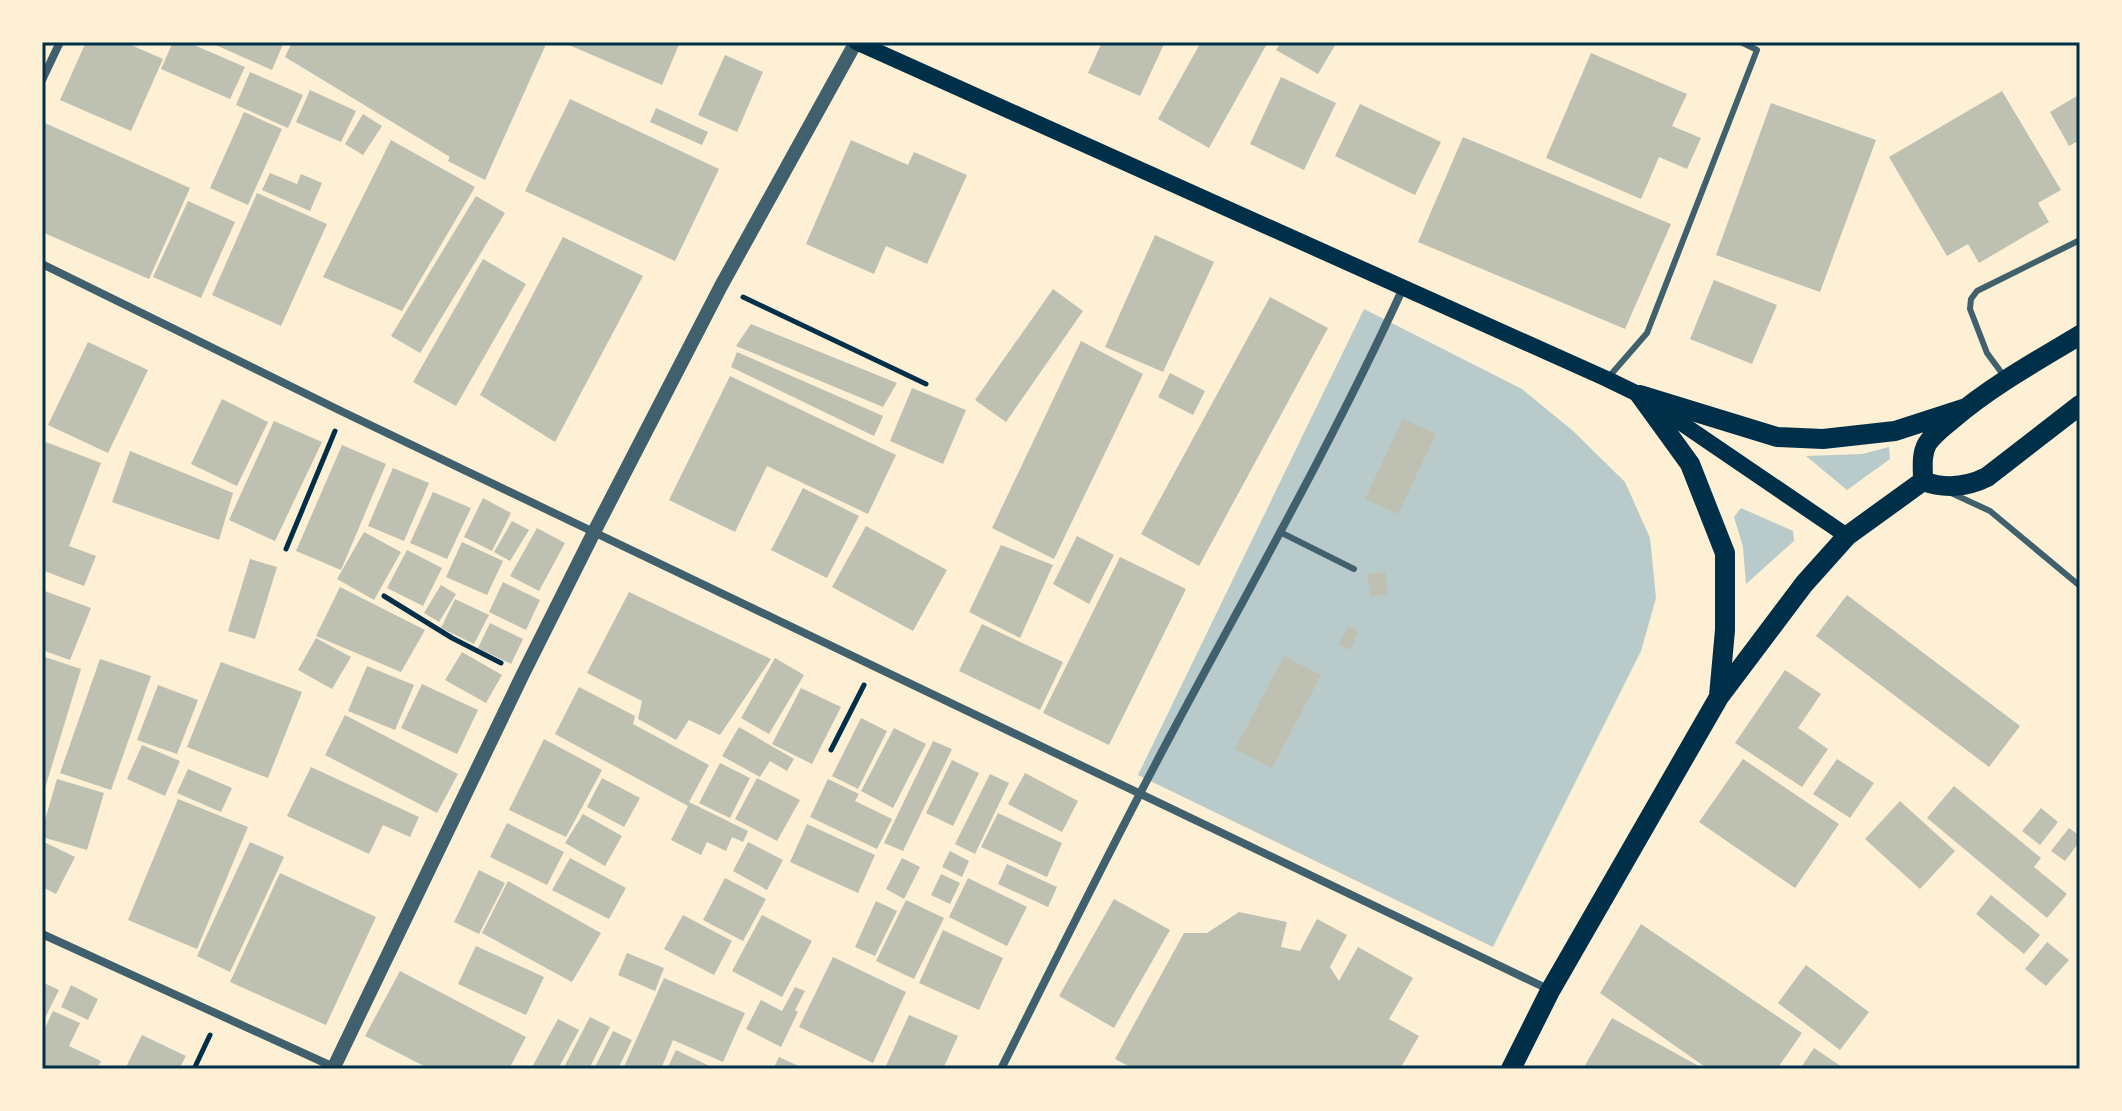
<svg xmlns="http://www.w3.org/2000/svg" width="2122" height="1111" viewBox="0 0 2122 1111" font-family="Quicksand,sans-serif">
  <rect width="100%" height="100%" fill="#fdf0d5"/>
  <path fill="#b9caca" d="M1364 309 1522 389 1572 430 1625 482 1650 538 1656 598 1641 651 1493 947 1138 775Z
    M1889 447 1890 459 1847 490 1806 456 1862 454Z
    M1741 508 1793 531 1794 541 1746 584 1743 547 1734 517Z"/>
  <path fill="#bec0b2" d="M86 42H124L163 59 131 131 60 100Z
    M173 42H187L245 67 230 99 161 69Z
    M209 42H284L272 70Z
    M292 42H547L485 180 448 161 450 157 285 57Z
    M562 42H680L662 85Z
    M1102 42H1165L1140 96 1088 73Z
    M1201 42H1268L1209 148 1158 119Z
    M1281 42H1337L1318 74 1276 50Z
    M1591 53 1687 94 1672 126 1701 138 1687 169 1659 157 1641 199 1546 158Z
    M725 55 763 72 737 132 698 115Z
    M250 72 303 95 288 128 236 105Z
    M1281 77 1336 103 1304 170 1250 144Z
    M310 90 356 111 341 142 296 122Z
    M2002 91 2061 190 2038 203 2049 222 1979 263 1968 244 1947 256 1889 157Z
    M2080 94V140L2069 146 2050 112Z
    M570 99 719 169 675 261 525 191Z
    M1771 103 1876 140 1820 292 1716 255Z
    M1360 104 1441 142 1415 195 1335 156Z
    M656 108 708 132 702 145 650 122Z
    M244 112 282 129 248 205 210 188Z
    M363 114 382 126 363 155 345 144Z
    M45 123 190 188 149 279 42 232V129Z
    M1463 137 1671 224 1625 329 1418 242Z
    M391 140 475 187 402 311 323 277Z
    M851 140 908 165 914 152 967 175 927 264 886 246 874 274 806 244Z
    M270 173 297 184 301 174 322 183 310 211 262 190Z
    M257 193 327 224 281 326 212 295Z
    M476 196 505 213 420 353 391 336Z
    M188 201 235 222 201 298 153 277Z
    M1155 235 1214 262 1163 372 1105 347Z
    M563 237 643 276 555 442 480 395Z
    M483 259 526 284 456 406 413 382Z
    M1714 280 1777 305 1752 364 1690 339Z
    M1053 289 1083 311 1006 422 975 400Z
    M1270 297 1328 328 1199 566 1141 534Z
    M751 324 897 383 883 407 736 346Z
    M1081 341 1143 374 1054 559 992 528Z
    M88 342 148 370 108 453 48 425Z
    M737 352 883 416 874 436 731 367Z
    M1170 373 1205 391 1193 415 1158 397Z
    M730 376 896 455 868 514 767 466 735 532 669 500Z
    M912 388 966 410 943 464 890 441Z
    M222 399 268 422 237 486 191 464Z
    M1403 419 1436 434 1398 514 1365 499Z
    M274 421 322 442 275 541 229 520Z
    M46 442 101 463 69 546 96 556 84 586 42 570V453Z
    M342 445 386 464 341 570 296 551Z
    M130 451 233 493 219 540 112 502Z
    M393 468 429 483 404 541 368 526Z
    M803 488 859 516 827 578 771 550Z
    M433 492 471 508 447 559 410 543Z
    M483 498 511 513 492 551 464 537Z
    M512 521 529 530 510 561 494 552Z
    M866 526 947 570 913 631 832 587Z
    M537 528 565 543 539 591 510 576Z
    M364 532 401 552 374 600 337 579Z
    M1077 536 1114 555 1089 604 1053 584Z
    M462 542 503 561 487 595 446 577Z
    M1001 545 1053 565 1020 638 969 612Z
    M407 550 442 568 423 606 387 588Z
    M1120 557 1186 589 1109 745 1043 713Z
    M250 559 277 567 255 639 228 631Z
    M1385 572 1388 593 1371 597 1367 575Z
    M503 582 540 600 526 630 489 612Z
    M441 585 456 594 439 622 424 613Z
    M340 587 425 630 401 672 316 636Z
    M42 590 91 608 70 660 42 650Z
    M629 592 771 659 720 735 689 720 676 740 638 719 642 701 587 673Z
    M1847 595 2020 726 1989 767 1816 636Z
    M455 599 489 615 474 644 441 628Z
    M490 623 523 639 511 664 478 648Z
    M982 624 1063 662 1040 710 959 671Z
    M1349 626 1359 632 1349 650 1338 644Z
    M316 638 351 657 332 689 298 670Z
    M462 652 502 675 486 703 445 680Z
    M42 656 81 669 43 795H42Z
    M1284 656 1321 675 1272 768 1235 749Z
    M775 658 804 675 769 734 741 718Z
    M100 659 151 676 111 790 60 773Z
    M221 662 302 692 268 778 187 747Z
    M367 666 414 685 395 730 348 711Z
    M1785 670 1821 694 1798 728 1828 749 1802 787 1735 743Z
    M422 684 478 710 457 754 401 728Z
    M158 685 198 700 177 754 137 740Z
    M579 687 635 716 633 724 709 765 689 802 748 831 743 842 732 837 726 851 707 842 701 855 671 840 688 806 555 734Z
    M801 688 841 707 812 764 772 744Z
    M345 715 458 774 437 813 325 755Z
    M861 718 887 731 858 789 832 776Z
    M739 727 794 759 787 771 770 761 760 777 722 756Z
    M894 728 926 744 893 808 861 791Z
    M544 739 602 770 566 837 509 810Z
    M933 741 952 749 903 851 884 843Z
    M142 745 180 761 165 796 127 779Z
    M1743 759 1839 824 1795 888 1699 822Z
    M1837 759 1874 783 1850 818 1813 794Z
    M952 760 979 773 953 826 926 813Z
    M720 763 750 778 730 818 699 803Z
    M311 767 419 817 410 837 383 825 369 854 287 816Z
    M188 769 232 788 221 812 177 793Z
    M1025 773 1078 801 1062 832 1008 804Z
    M990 774 1009 783 975 854 955 844Z
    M602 778 640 798 624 827 587 807Z
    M757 778 800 800 777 841 735 819Z
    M57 779 104 793 87 850 42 837V830Z
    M828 779 859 794 855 801 892 819 877 849 810 817Z
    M1954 786 2041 858 2034 867 2067 894 2047 918 1927 818Z
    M178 799 248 827 197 949 128 920Z
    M1900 801 1955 851 1920 889 1865 839Z
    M2041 808 2058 822 2040 845 2022 831Z
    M998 813 1062 843 1047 877 981 847Z
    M583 814 622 836 605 866 565 843Z
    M507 823 564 852 547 885 490 857Z
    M807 824 875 855 858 893 790 862Z
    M2069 828 2080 836V841L2065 861 2051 851Z
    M42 841 75 857 56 894 42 887Z
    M250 842 284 857 230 972 197 956Z
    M748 842 783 860 767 890 733 871Z
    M950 851 969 861 962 877 942 867Z
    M570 858 626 888 609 919 552 890Z
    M902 858 920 867 904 899 886 889Z
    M1007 864 1057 887 1048 907 998 884Z
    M479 870 505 883 479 934 454 922Z
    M280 873 376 917 326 1025 230 982Z
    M941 874 960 883 950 904 931 895Z
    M725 878 766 899 743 941 703 920Z
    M968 878 1027 907 1007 946 949 917Z
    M508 881 601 933 572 982 482 933Z
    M1991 895 2040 935 2024 954 1976 914Z
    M1114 899 1170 930 1114 1028 1059 996Z
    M906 900 944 918 914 979 876 961Z
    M876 901 897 911 875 956 855 947Z
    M1239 912 1287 922 1281 947 1300 951 1317 919 1347 935 1330 967 1339 981 1358 947 1413 978 1389 1019 1419 1036 1400 1069H1134L1115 1059 1184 933H1207Z
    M683 915 732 941 714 975 664 949Z
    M762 915 812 941 782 997 732 971Z
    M1641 924 1802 1033 1777 1069H1708L1600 993Z
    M943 930 1003 958 979 1010 919 983Z
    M2047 942 2069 960 2046 986 2025 969Z
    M476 946 544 977 526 1015 458 984Z
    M627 953 664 968 655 991 618 975Z
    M833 957 906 992 873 1063 799 1027Z
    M1806 965 1869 1012 1840 1050 1778 1003Z
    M400 971 526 1037 509 1069H430L365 1036Z
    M664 978 745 1013 723 1062 673 1040 661 1069H623Z
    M42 982 59 990 42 1024Z
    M71 985 98 999 88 1020 61 1007Z
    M795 987 805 991 795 1010 798 1012 781 1047 746 1029 761 1000 782 1011Z
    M53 1011 80 1023 69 1046 101 1061 97 1069H42V1034Z
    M909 1015 958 1036 943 1069 885 1068Z
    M590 1017 610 1027 589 1069H563Z
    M1612 1018 1704 1069H1583Z
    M558 1019 579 1030 558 1069H531Z
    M613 1031 632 1040 618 1069H594Z
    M142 1035 186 1056 179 1069H125Z
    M1814 1048 1845 1069H1800Z
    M676 1050 716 1069H667Z
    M779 1057 805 1069H773Z"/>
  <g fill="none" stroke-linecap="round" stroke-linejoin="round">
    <path stroke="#003049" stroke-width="5" d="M743 297 926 384
      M286 549 335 431
      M384 596 452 638 501 663
      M831 750 864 685
      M194 1069 210 1035"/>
    <path stroke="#3f606c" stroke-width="6" d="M2004 376 1987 353 1970 309 1971 299 1977 291 2080 240
      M1607 379 1647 333 1757 50 1741 42
      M1949 492 1990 511 2080 586
      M1280 532 1354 569"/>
    <path stroke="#3f606c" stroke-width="8" d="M42 80 60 42
      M42 264 343 412 1550 990
      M42 934 336 1068
      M1001 1069C1058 955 1114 841 1174 729 1252 583 1334 439 1403 288"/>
    <path stroke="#3f606c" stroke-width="14" d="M333 1069 523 674 594 532 721 286 856 42"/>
    <path stroke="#003049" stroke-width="16" d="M856 42 1607 379 1640 395 1847 536"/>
    <path stroke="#003049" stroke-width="20" d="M1640 395 1777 437 1823 439 1895 431 1966 408
      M1640 395 1690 464 1725 553V630L1719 696
      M1923 481C1923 468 1921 455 1927 444 1934 433 1945 426 1954 418 1993 385 2037 361 2080 335
      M1923 481C1944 489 1967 487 1987 477L2080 405
      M1511 1069 1550 991 1719 697 1804 584 1847 536 1923 481"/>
  </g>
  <rect width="2122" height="1111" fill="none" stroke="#fdf0d5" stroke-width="88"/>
  <rect x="44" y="44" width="2034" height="1023" fill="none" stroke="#003049" stroke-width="3"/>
</svg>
